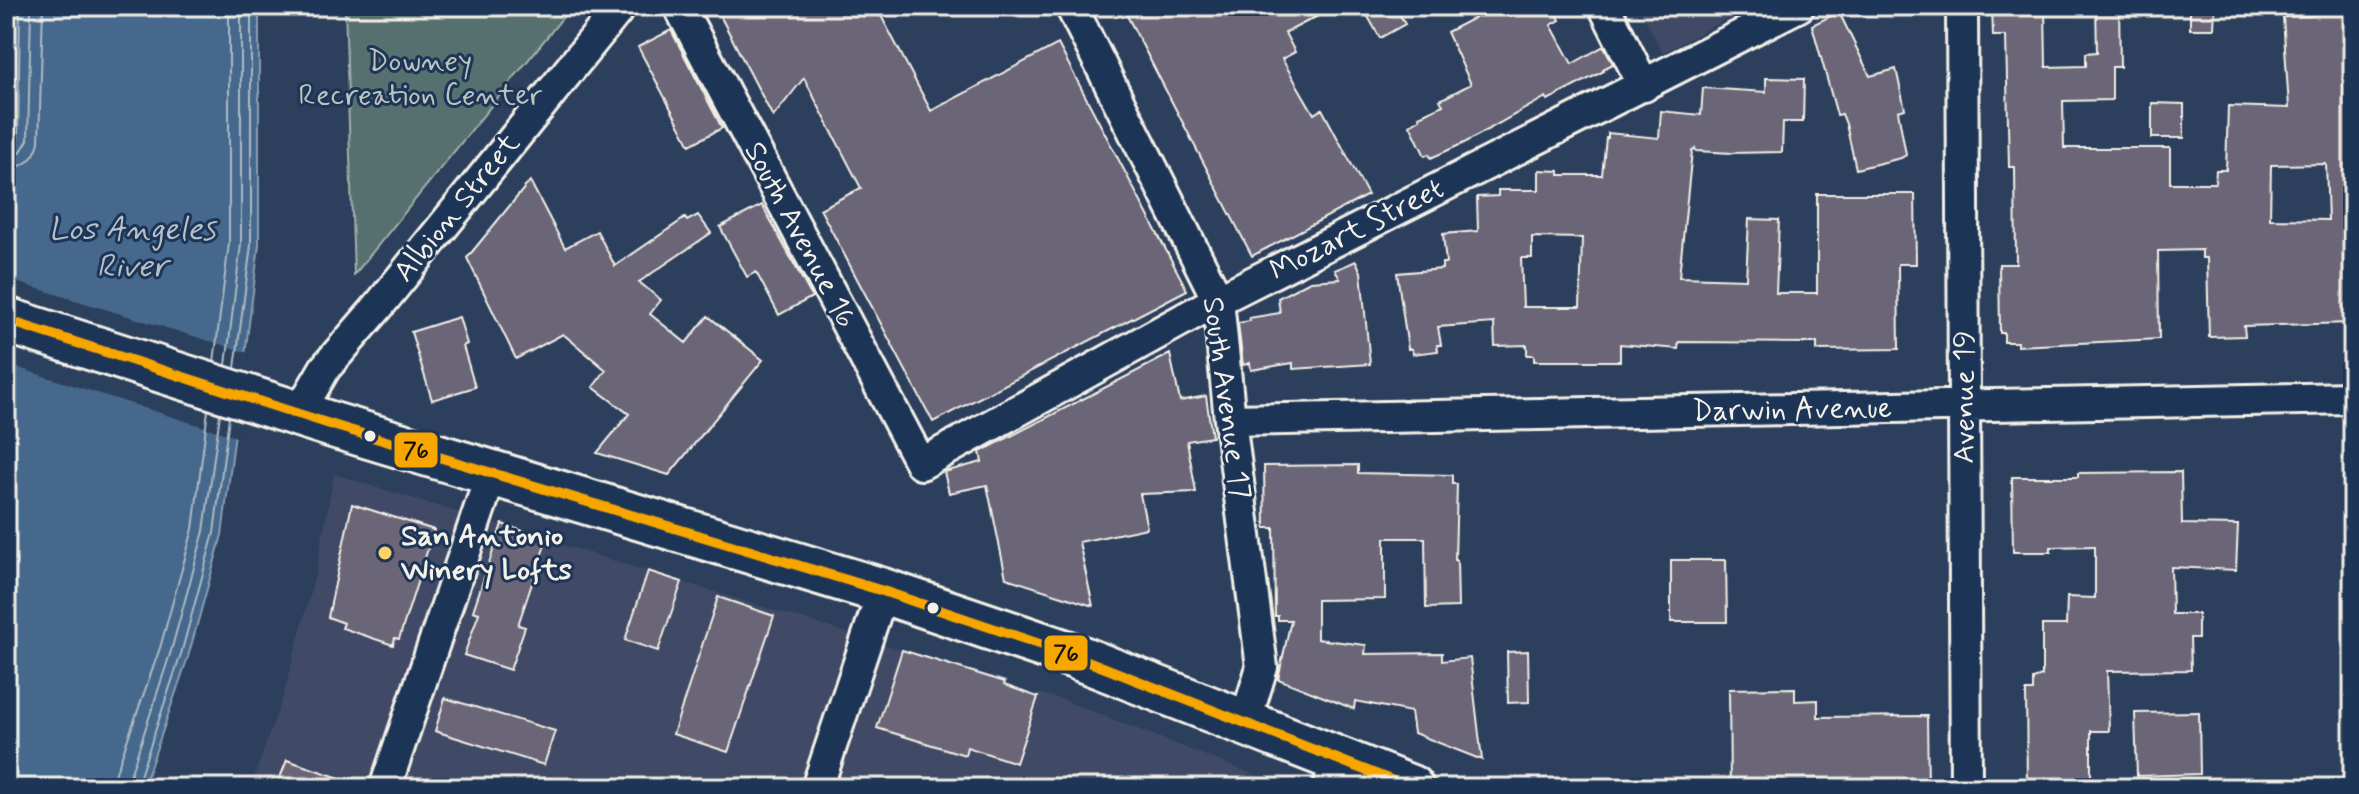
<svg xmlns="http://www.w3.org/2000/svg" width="2359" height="794" viewBox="0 0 2359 794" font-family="Mynerve,sans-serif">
  <rect width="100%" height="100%" fill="#2c3f5d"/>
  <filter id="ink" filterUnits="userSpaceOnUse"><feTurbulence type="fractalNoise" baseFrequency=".0125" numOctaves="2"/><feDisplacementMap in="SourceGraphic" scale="16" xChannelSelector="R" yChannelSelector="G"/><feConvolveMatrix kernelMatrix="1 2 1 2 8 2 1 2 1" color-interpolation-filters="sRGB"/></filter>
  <g filter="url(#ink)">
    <path fill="#3f4a65" d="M1638 6H1751L1663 53Z
      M334 474 970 671 1037 697 1039 693 1061 699 1288 788H250L284 693 316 571Z"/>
    <path fill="#54706e" stroke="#a4b0ab" stroke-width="2" d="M345 6H572L354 275Z"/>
    <path fill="#45688c" stroke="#8b9fb1" stroke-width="2" d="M13 6H259V245L222 535 188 657 143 788H6V183L9 155Z"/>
    <path fill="#2c3f5d" d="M6 279 249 353 239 438 6 364Z"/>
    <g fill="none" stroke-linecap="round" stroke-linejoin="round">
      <path stroke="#aebac3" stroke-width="2" d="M6 146 14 145 18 137 20 6
        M6 156 20 153 28 140 31 6
        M6 169C23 168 35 159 39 142L43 6
        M214 362 229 243V6
        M226 365 241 244V6
        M235 368 251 245V6
        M114 788 115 775 160 648 193 529 208 410
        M126 788 171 651 204 531 220 414
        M136 788 181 654 214 533 229 417"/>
    </g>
    <path fill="#6a6577" stroke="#f4f1e8" stroke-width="2" fill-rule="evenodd" d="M715 6H876L931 111 1058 44 1187 290 933 422 820 209 861 188 804 78 773 117Z
      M1122 6H1337L1285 33 1295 52 1282 59 1314 114 1322 109 1368 195 1252 256Z
      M1362 6H1395L1405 24 1380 38Z
      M1490 6H1553L1560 20 1551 25 1572 64 1604 46 1613 64 1603 69 1604 71 1548 100 1546 97 1464 143 1431 158 1429 154 1425 156 1410 125 1420 119 1419 116 1443 105 1440 100 1471 84 1447 32 1476 17 1474 14Z
      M1992 6H2045L2046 67 2086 66V53L2097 52 2096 6H2119L2120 67H2112V100L2063 101 2064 148H2170V183H2215L2216 170H2226L2228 106 2289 108 2283 17 2315 16 2314 9 2353 8V323L2244 326 2245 336 2209 337 2207 258H2202V250L2158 251 2159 339 2039 345 2017 346V342H2004V333H2000L1999 264H2016L2015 167H2009L2006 36H1993ZM2326 164 2328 220 2270 219 2271 165Z
      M2190 6H2215L2214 29H2190Z
      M1839 12 1870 76 1896 69 1905 109 1898 111 1906 155 1901 158 1856 169 1846 124 1842 114 1837 115 1812 25Z
      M671 30 722 128 690 145 638 47Z
      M1766 78 1804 79 1803 122H1783L1782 152 1732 153 1696 151 1695 148 1692 151 1679 277 1746 279 1749 219 1779 220 1776 293H1817V194H1915L1916 264H1898L1899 349 1817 350V343L1679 342 1678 349 1620 344V361H1534V355H1527V345L1495 346 1494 323 1438 327 1441 345H1437L1438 351 1413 354 1412 349H1408L1397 273 1442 269V263H1446L1443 234 1478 231 1477 197 1498 196V190H1539V170L1559 171V175H1602L1606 138H1608V133L1659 138 1661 111 1701 115 1703 88 1766 92ZM1532 237 1582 238 1580 307H1523L1521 258H1532Z
      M2152 103 2184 104V138H2152Z
      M530 181 565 248 597 231 615 266 685 218 687 221 698 215 711 233 639 282 661 300 650 314 686 343 708 316 763 360 669 475 597 453 629 414 593 387 606 370 563 334 516 359 467 258Z
      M762 205 812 297 779 315 756 272 747 277 720 227Z
      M1356 261 1361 272 1370 364 1293 369V363L1251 370 1250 363 1243 365 1238 323 1250 321 1249 318 1280 313 1278 298 1310 281 1340 279 1335 270Z
      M459 317 467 344 463 346 475 387 432 400 411 332Z
      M1170 354 1180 401 1206 396 1212 437 1187 441 1196 492 1140 494 1147 528 1079 542 1093 606 1006 578 987 485 949 493 944 472 982 462 980 452Z
      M1358 465V473L1452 475V484H1457L1455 560H1457L1458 607 1426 608 1425 538H1385V599L1317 600V639L1366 645 1365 654 1442 653V661L1470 658 1482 760 1414 733 1411 712 1355 701 1354 709 1278 679 1291 620H1278V616H1275L1274 528H1265L1264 466Z
      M2181 472 2182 524 2238 525 2236 570 2171 567 2172 614H2198V638H2190L2191 670 2107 671 2109 731H2091V788H2027L2026 691H2033V679L2042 676V625H2066L2067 597 2095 598V546L2051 547V552H2013L2012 477H2078V473Z
      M352 504 434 530 399 639 395 638 393 645 342 628 344 623 328 617Z
      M502 524 547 539 518 625 525 627 510 670 464 655 479 613 473 611Z
      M1671 560H1726L1727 622H1671Z
      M648 571 682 582 658 651 625 640Z
      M718 597 774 616 728 752 673 734Z
      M902 650 1005 682 1004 685 1038 697 1016 763 967 747 965 755 877 728Z
      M1528 651 1529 702 1508 703 1507 652Z
      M1795 688V701L1818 700V717L1927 716 1928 788H1730L1729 689Z
      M445 698 555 731 544 765 435 731Z
      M2199 712 2200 774 2137 776 2135 713Z
      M287 760 357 784 356 788H276Z"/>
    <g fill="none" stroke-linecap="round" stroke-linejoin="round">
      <defs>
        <path id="street" d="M679 6 921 464 1218 300 1799 6
          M1071 6 1218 300 1230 420 1262 667 1245 723
          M1604 6 1644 86
          M1962 6 1966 788
          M298 414 325 368 377 308 621 6
          M1230 420 2353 398
          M385 788 492 472
          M817 788 883 591
          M1328 788 1338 760"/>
        <path id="secondary" d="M6 320 336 426 883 591 1072 655 1411 788"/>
      </defs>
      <use href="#street" stroke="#f4f1e8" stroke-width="36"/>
      <use href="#secondary" stroke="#f4f1e8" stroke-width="50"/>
      <use href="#street" stroke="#1d3557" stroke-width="30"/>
      <use href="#secondary" stroke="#1d3557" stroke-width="44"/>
      <defs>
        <path id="bus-1" d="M6 320 336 426 883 591 1072 655 1411 788"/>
      </defs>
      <use href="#bus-1" stroke="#1d3557" stroke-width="16"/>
      <use href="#bus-1" stroke="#f7a600" stroke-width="10"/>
    </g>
  </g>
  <g fill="#f4f1e8" stroke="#1d3557" stroke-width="3">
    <circle cx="370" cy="436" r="7"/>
    <circle cx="933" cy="608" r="7"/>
  </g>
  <circle fill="#ffd166" stroke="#1d3557" stroke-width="3" cx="385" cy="553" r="8"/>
  <g text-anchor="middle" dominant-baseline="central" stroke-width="6" stroke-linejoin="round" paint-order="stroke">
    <g font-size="30" fill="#bcc4bd" stroke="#1d3557">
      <text x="420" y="61">Downey<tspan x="420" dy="34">Recreation Center</tspan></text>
    </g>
    <g font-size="30" fill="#f4f1e8" stroke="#1d3557">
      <text transform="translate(457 208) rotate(-51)">Albion Street</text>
      <text transform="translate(1357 230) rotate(-27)">Mozart Street</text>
      <text transform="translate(800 235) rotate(62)">South Avenue 16</text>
      <text transform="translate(1964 397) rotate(-90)">Avenue 19</text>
      <text transform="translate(1226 398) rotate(82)">South Avenue 17</text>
      <text transform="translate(1792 410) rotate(-1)">Darwin Avenue</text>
    </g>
    <g font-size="30" font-weight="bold" fill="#f4f1e8" stroke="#1d3557" text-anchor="start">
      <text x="401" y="536">San Antonio<tspan x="401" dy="34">Winery Lofts</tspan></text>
    </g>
    <g font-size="32" font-style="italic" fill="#b7c1c8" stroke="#1d3557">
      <text x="132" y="230">Los Angeles<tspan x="132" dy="37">River</tspan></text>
    </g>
  </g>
  <g stroke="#1d3557" stroke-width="3">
    <rect x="393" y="431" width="46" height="38" rx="8" fill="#f7a600"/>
    <rect x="1043" y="634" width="46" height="38" rx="8" fill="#f7a600"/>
  </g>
  <g font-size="22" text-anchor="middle" font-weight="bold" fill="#111">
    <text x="416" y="458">76</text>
    <text x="1066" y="661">76</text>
  </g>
  <rect width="2359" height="794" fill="none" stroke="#1d3557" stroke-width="32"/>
  <rect x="16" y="16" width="2327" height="762" fill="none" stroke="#f4f1e8" stroke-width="3" filter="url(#ink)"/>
</svg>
